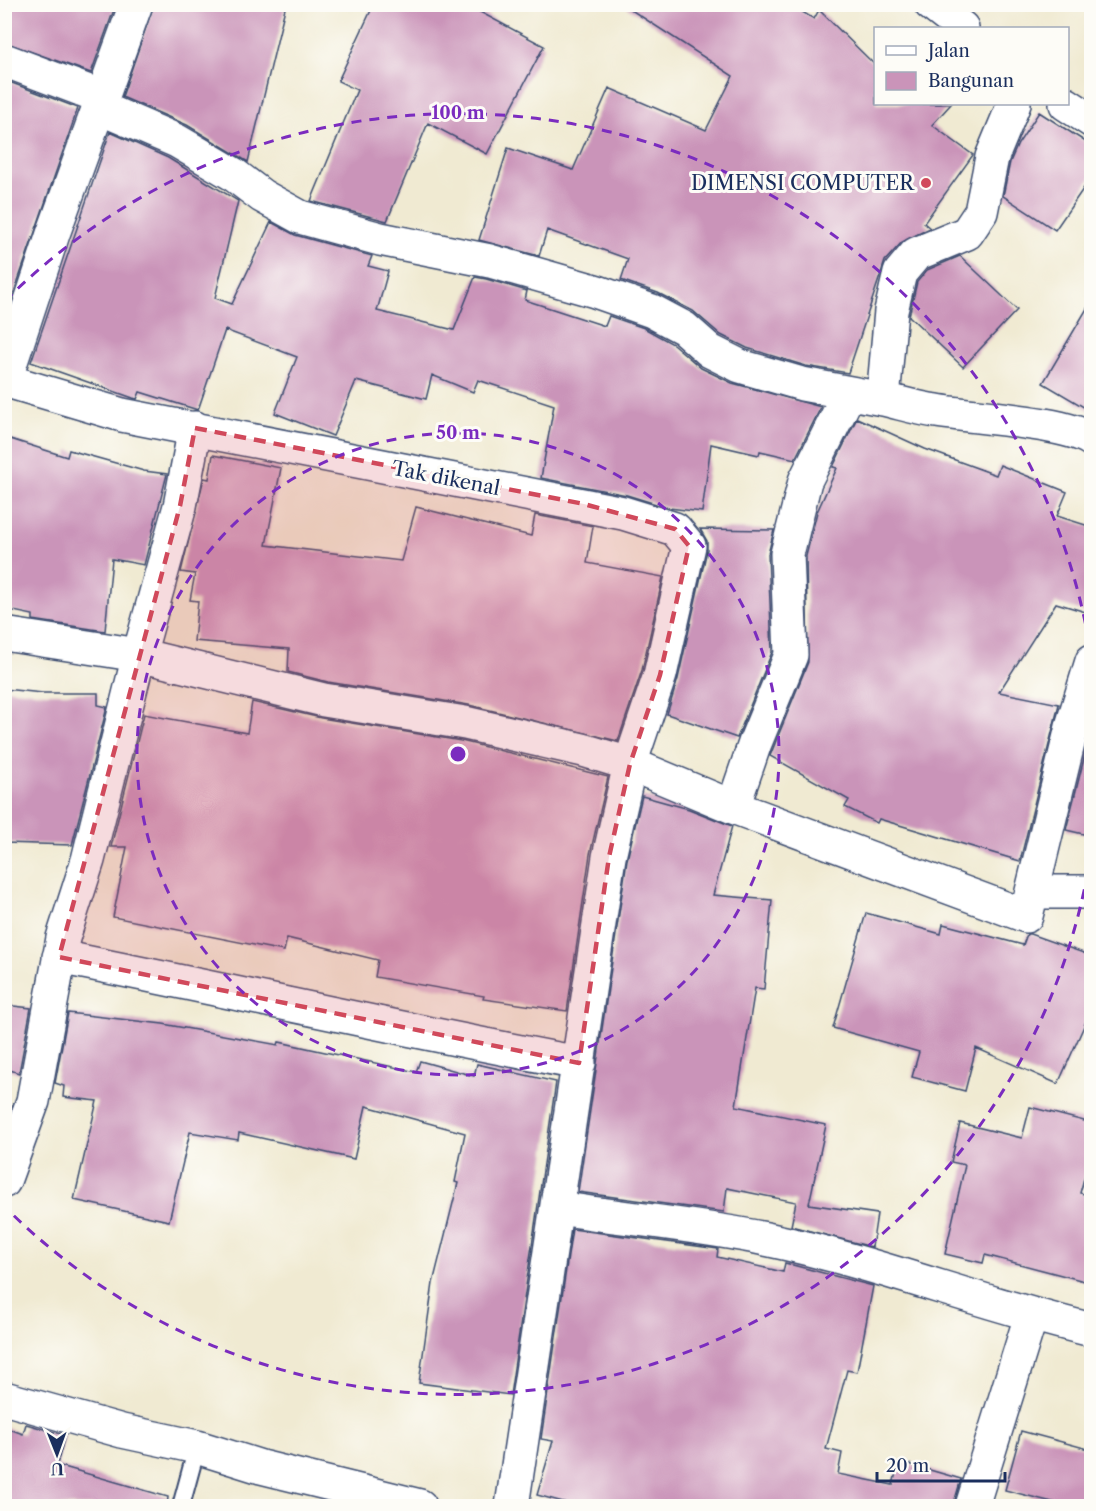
<svg xmlns="http://www.w3.org/2000/svg" width="1096" height="1511" viewBox="0 0 1096 1511" font-family="'Libre Caslon Text',serif">
  <rect width="100%" height="100%" fill="#fdfcf7"/>
  <filter id="ink" filterUnits="userSpaceOnUse"><feTurbulence type="fractalNoise" baseFrequency=".0167" numOctaves="2"/><feDisplacementMap in="SourceGraphic" scale="12" xChannelSelector="R" yChannelSelector="G"/><feConvolveMatrix kernelMatrix="1 2 1 2 8 2 1 2 1" color-interpolation-filters="sRGB"/></filter>
  <filter id="wash" filterUnits="userSpaceOnUse"><feTurbulence type="fractalNoise" baseFrequency=".008" numOctaves="4" result="noise"/><feDisplacementMap in="SourceGraphic" scale="24" xChannelSelector="R" yChannelSelector="G"/><feGaussianBlur stdDeviation="1.35" result="paint"/><feColorMatrix in="noise" values="0 0 0 0 0 0 0 0 0 0 0 0 0 0 0 0 0 1.4 0 .05"/><feComposite in="paint" operator="in"/></filter>
  <g filter="url(#wash)">
    <rect width="100%" height="100%" fill="#f0ead2"/>
    <g id="blocks">
      <path fill="#ca94b9" d="M4 4H116L91 73 4 42Z
        M154 4H286L248 162 187 125 122 97Z
        M374 4H465L544 46 487 154 428 123 387 221 311 201 357 90 338 81Z
        M622 4H789L814 19 819 10 876 66V104H951L932 125 973 155 924 223 930 228 902 242 885 261 848 373 806 366 747 348 721 335 693 311 658 293 621 280 628 259 547 230 539 256 479 240 508 148 573 170 609 88 706 130 733 76Z
        M4 80 78 108 4 321Z
        M1039 112 1092 146V176L1055 230 1003 196 1010 162 1018 144Z
        M110 132 168 158 238 201 215 298 232 304 271 222 295 235 372 256 368 266 388 271 377 311 454 330 475 277 486 279 527 291 525 300 605 326 609 316 644 328 673 344 701 368 732 383 821 407 795 459 760 451 759 455 711 444 702 512 669 508 627 495 541 478 554 405 478 380 473 392 432 375 426 399 356 381 333 436 275 413 297 357 225 330 198 410 140 392 137 399 133 398 31 362Z
        M960 256 1017 310 963 367 909 316 917 282 927 270Z
        M1092 300V412L1043 383Z
        M857 418 925 449 996 475 1000 465 1067 492 1057 516 1092 527V614L1056 603 999 692 1059 704 1020 861 879 819 877 823 845 807 849 800 770 756 808 662 806 556 817 512 837 468 833 467Z
        M4 437 67 457 69 450 144 471 167 474 144 565 112 559 105 631 33 620V615L4 609Z
        M213 455 281 468 266 545 401 561 416 507 531 536 535 515 593 526 587 563 663 577 642 670 618 741 469 705 328 682 288 672 289 649 194 641 198 601 190 600 195 574 181 572 204 478 209 479Z
        M700 529 774 530 768 554 772 652 737 738 667 714 678 679 707 550V541Z
        M4 689 43 693H98V705L107 707 72 845 4 843Z
        M252 702 321 718 461 741 608 777 590 854 567 1011 483 999 484 996 375 977 378 960 287 938 284 951 113 917 127 847H111L144 714 247 733Z
        M1092 727V836L1066 830Z
        M642 796 689 809 732 826 713 895 772 900 764 989 755 988 736 1106 826 1125 809 1204 877 1214 872 1247 791 1226 796 1202 727 1188 724 1212 578 1192 627 860Z
        M866 913 941 934 943 924 1023 945 1027 934H1030L1092 956V1008L1058 1084 976 1048 965 1091 912 1077 919 1052 833 1028Z
        M4 1005 31 1008 19 1073 4 1068Z
        M68 1013 163 1024 278 1045 279 1042 416 1072 420 1061 474 1076 477 1064 556 1082 510 1395 419 1383 433 1283 458 1183 455 1182 465 1133 366 1106 354 1159 239 1133 238 1140 190 1132 169 1221 74 1200 97 1101 63 1097 64 1086 55 1083Z
        M1030 1107 1092 1123V1149L1080 1193 1092 1196V1283L985 1255 983 1263 945 1254 965 1165 951 1162 960 1123 1022 1138Z
        M572 1229 718 1249 717 1257 783 1272 785 1263 873 1286 857 1372 847 1370 826 1449 842 1453 838 1474 893 1485 898 1464 901 1465 902 1462 961 1479 953 1506H578L537 1495 553 1441 541 1439Z
        M26 1424 65 1435 57 1465 168 1497 167 1506H4V1427L23 1434Z
        M1021 1431 1092 1450V1506H1068L1005 1490Z"/>
    </g>
  </g>
  <g filter="url(#ink)">
    <use href="#blocks" fill-opacity="0" stroke="#3b4b6f" stroke-width="1.5"/>
    <g fill="none" stroke-linecap="round" stroke-linejoin="round">
      <defs>
        <path id="lane" d="M181 1506 197 1447"/>
        <path id="street" d="M4 60 102 97
          M1014 104 992 157 981 212 967 233 916 254 900 273 891 311 883 399C901 403 919 409 937 411 972 417 1067 422 1092 440
          M98 107 177 141 233 174 262 196 300 217 380 239 490 261 595 291 652 311 684 328 710 351 740 366 802 384 883 399
          M4 380 122 415 623 513 675 529 689 546 660 675 630 764 609 857 512 1506
          M5 380 53 234 136 4
          M4 634 139 655 324 700 465 723 583 750 630 764 733 807 1026 916 1073 723 1092 661
          M733 807 755 743 791 655 787 554 805 481 849 393
          M1033 892H1092
          M59 957C232 991 405 1031 579 1063
          M4 1181 33 1101 63 938 88 860 139 655 180 506 195 428
          M558 1208C627 1219 698 1225 766 1239 876 1262 982 1304 1092 1330
          M4 1398 122 1431 197 1447 261 1467 420 1506
          M972 1506 1031 1316"/>
        <path id="secondary" d="M931 4 962 28
          M1066 104 1092 121"/>
      </defs>
      <use href="#lane" stroke="#3b4b6f" stroke-width="20"/>
      <use href="#street" stroke="#3b4b6f" stroke-width="36"/>
      <use href="#secondary" stroke="#3b4b6f" stroke-width="36"/>
      <use href="#lane" stroke="#fff" stroke-width="16"/>
      <use href="#street" stroke="#fff" stroke-width="33"/>
      <use href="#secondary" stroke="#fff" stroke-width="33"/>
    </g>
  </g>
  <path fill="#d1495b" fill-opacity="0.2" stroke="#d1495b" stroke-width="4.5" stroke-dasharray="12 8" stroke-linejoin="round" d="M195 428 584 504 675 529 689 546 660 675 630 764 609 857 579 1063 59 957 180 506Z"/>
  <g fill="none" stroke="#7b2cbf" stroke-width="3" stroke-dasharray="10 8">
    <circle cx="458" cy="754" r="321"/>
    <path d="M1091 854A641 641 0 0 1 5 1207M5 301A641 641 0 0 1 1091 654"/>
  </g>
  <circle fill="#d1495b" stroke="#fdfcf7" stroke-width="2" cx="926" cy="183" r="6"/>
  <g text-anchor="middle" dominant-baseline="central" stroke-width="6" stroke-linejoin="round" paint-order="stroke">
    <g font-size="20" fill="#1b2f5e" stroke="#fdfcf7" text-anchor="end">
      <text x="914" y="183">DIMENSI COMPUTER</text>
    </g>
    <g font-size="20" fill="#1b2f5e" stroke="#fdfcf7">
      <text transform="translate(446 478) rotate(11)">Tak dikenal</text>
    </g>
  </g>
  <circle cx="458" cy="754" r="9" fill="#7b2cbf" stroke="#fdfcf7" stroke-width="3"/>
  <g font-size="18" text-anchor="middle" font-weight="bold" fill="#7b2cbf" stroke="#fdfcf7" stroke-width="6" stroke-linejoin="round" paint-order="stroke">
    <text x="458" y="119">100 m</text>
    <text x="458" y="439">50 m</text>
  </g>
  <rect width="1096" height="1511" fill="none" stroke="#fdfcf7" stroke-width="24"/>
  <rect x="874" y="27" width="195" height="78" fill="#fdfcf7" stroke="#a3aaba" stroke-width="1.5"/>
  <rect x="886" y="46" width="30" height="9" fill="#ffffff" stroke="#a3aaba" stroke-width="1.5"/>
  <text x="928" y="57" font-size="18" fill="#1b2f5e">Jalan</text>
  <rect x="886" y="72" width="30" height="18" fill="#ca94b9" stroke="#a3aaba" stroke-width="1.5"/>
  <text x="928" y="87" font-size="18" fill="#1b2f5e">Bangunan</text>
  <g transform="translate(57 1454) rotate(179)" stroke="#fdfcf7" stroke-width="4.5" paint-order="stroke">
  <path d="M0-4.5L10 22L0 15L-10 22Z" fill="#1b2f5e"/>
  <text y="-9" font-size="16" font-weight="bold" text-anchor="middle" fill="#1b2f5e">U</text>
  </g>
  <path d="M877 1472v9h128v-9" fill="none" stroke="#1b2f5e" stroke-width="3"/>
  <text x="886" y="1472" font-size="18" fill="#1b2f5e" stroke="#fdfcf7" stroke-width="4.5" paint-order="stroke">20 m</text>
</svg>
